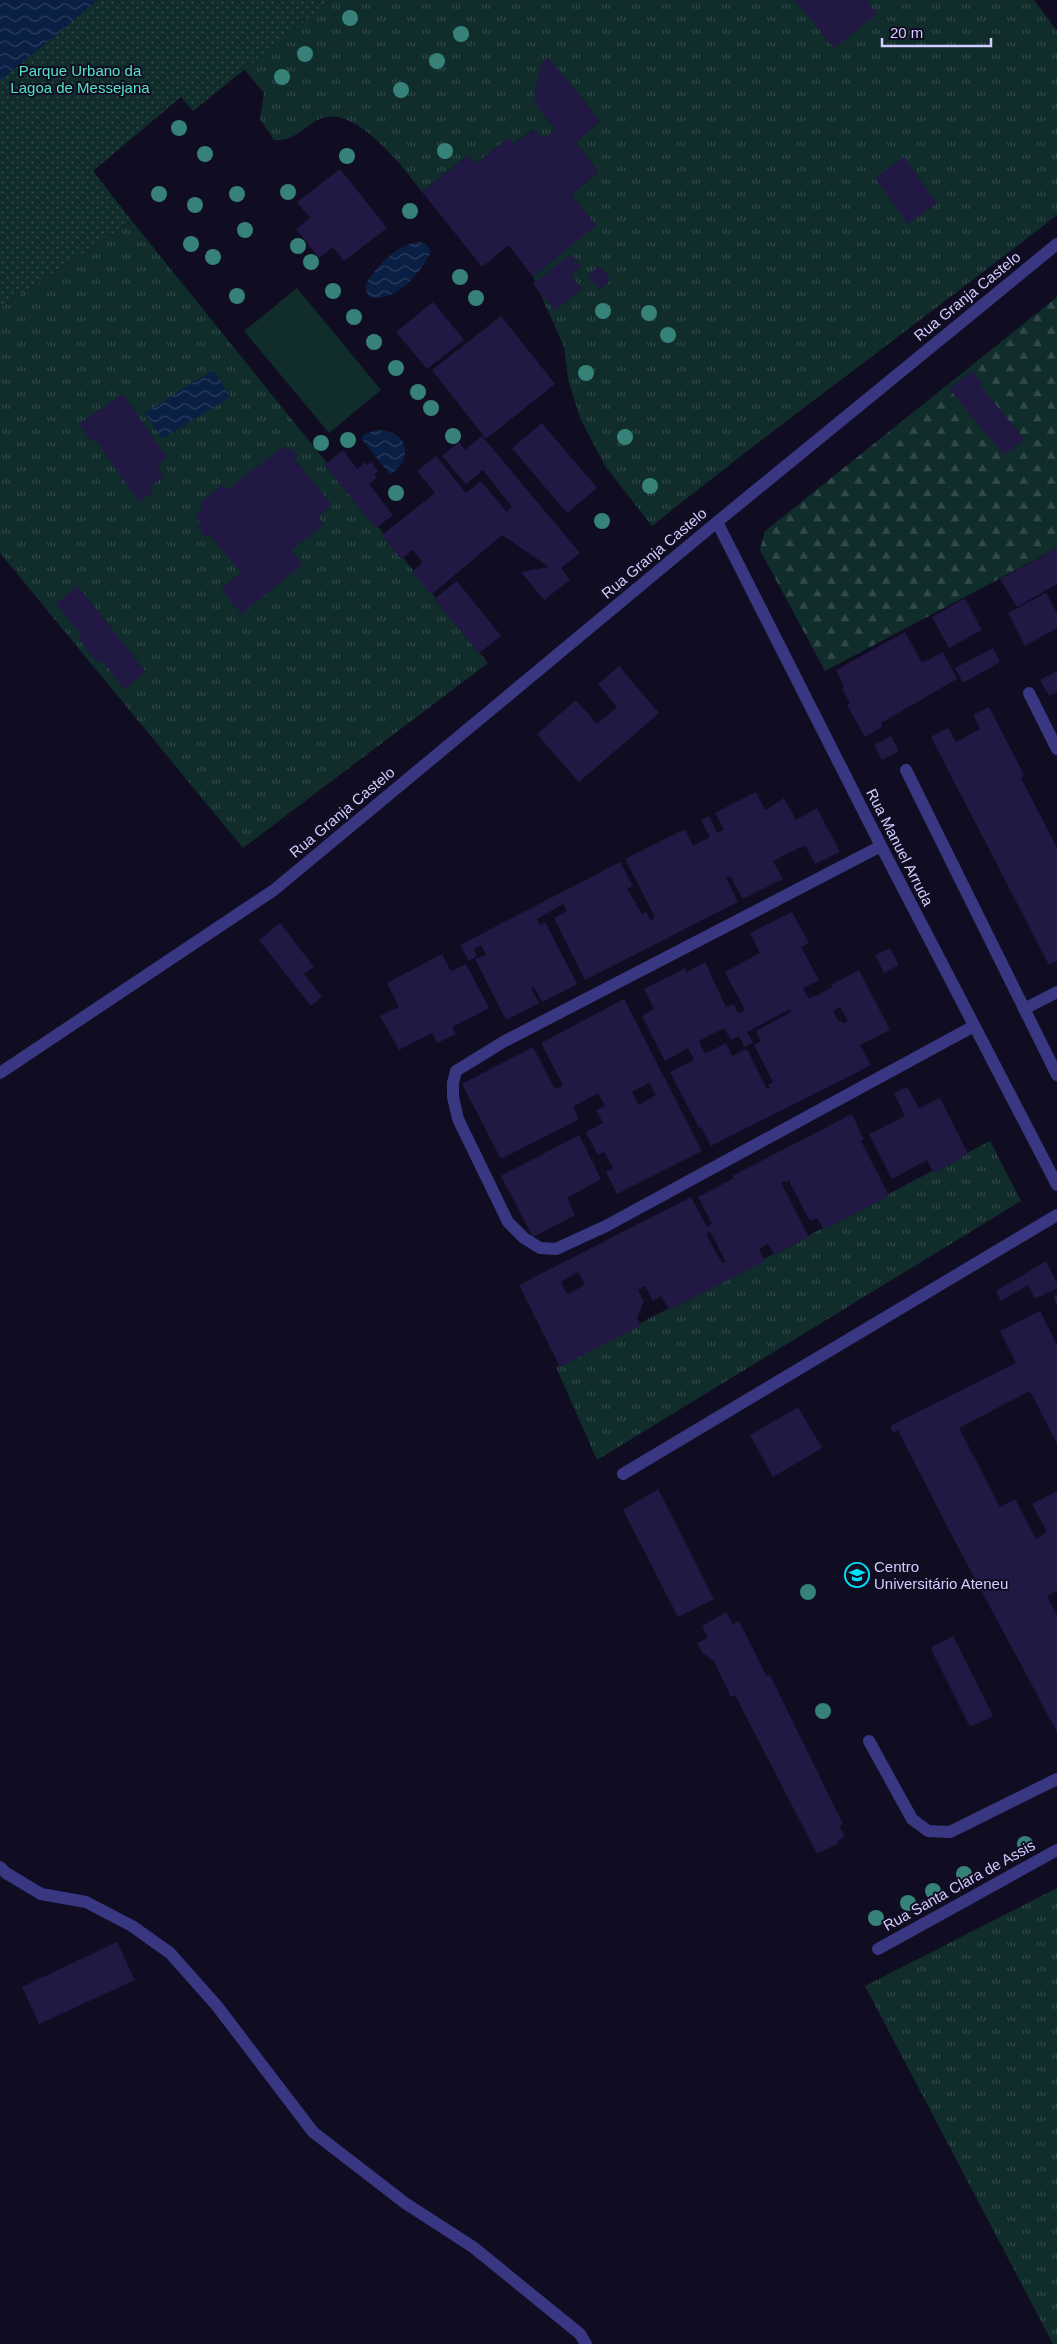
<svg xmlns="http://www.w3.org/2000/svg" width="1057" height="2344" viewBox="0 0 1057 2344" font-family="Helvetica,sans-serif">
  <defs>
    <pattern id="grass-tufts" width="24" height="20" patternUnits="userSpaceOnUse" patternTransform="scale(1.25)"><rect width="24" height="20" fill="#102c2b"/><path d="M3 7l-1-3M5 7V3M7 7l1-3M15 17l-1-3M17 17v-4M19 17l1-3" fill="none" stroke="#32494b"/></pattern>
    <pattern id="forest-firs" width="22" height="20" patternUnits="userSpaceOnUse" patternTransform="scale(1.25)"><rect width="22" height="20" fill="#102c2b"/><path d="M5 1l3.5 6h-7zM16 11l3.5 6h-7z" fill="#32494b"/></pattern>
    <pattern id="park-dots" width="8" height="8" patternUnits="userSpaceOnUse" patternTransform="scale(1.25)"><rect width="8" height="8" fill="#102c2b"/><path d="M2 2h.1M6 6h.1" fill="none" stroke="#32494b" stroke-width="1.8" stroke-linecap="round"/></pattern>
    <pattern id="water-waves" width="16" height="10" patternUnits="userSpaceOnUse" patternTransform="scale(1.25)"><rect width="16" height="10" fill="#0a1f44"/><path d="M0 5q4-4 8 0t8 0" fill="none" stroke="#2d3e60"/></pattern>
  </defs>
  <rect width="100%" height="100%" fill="#100d22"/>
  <path fill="url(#grass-tufts)" d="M331 0H1034L1057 31V215C923 320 785 419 652 526L605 466 580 418 568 379 564 347 533 277 595 225 571 195 598 172 576 142 600 121 548 58C533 98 527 95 556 130L543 139 533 129 514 144 508 138 476 164 469 155 422 192C404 168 360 111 326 117 313 119 301 134 289 138 285 140 279 140 274 140L260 119 264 93 244 69Z
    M132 221 488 663 243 848 0 553V308Z
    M990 1141 1021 1201 597 1460 556 1367Z
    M1057 1888V2344H1053L865 1986Z"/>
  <path fill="url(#forest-firs)" d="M1057 297V548L825 671 760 550 765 531Z"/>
  <path fill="url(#park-dots)" d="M0 0H331L193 111 181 97 93 171 132 221 0 308Z"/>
  <path fill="#102c2b" d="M297 288 381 390 329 433 244 331Z"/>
  <path fill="url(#water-waves)" d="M0 0H98L0 81Z
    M418 242 425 243 431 251C422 272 393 306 368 296L365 286C376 266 395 246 418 242Z
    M213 370 230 397 162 439 145 413Z
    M378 430C408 431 415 458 390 475L361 438 367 433Z"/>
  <path fill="#211843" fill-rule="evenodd" d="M795 0H867L877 14 834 48Z
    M548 57 600 121 576 142 598 172 571 195 596 225 533 277 509 245 482 267 422 192 469 155 476 164 508 138 514 144 534 129 543 139 556 130 538 108 534 95 541 65Z
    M904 157 937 203 908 224 875 178Z
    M340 169 387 228 344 261 333 247 319 258 296 229 310 218 297 202Z
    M571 254 581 267 571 275 582 289 555 310 533 284Z
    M599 266 611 280 599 290 588 275Z
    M433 302 464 340 427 369 396 332Z
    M501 316 555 384 486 439 432 370Z
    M972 371 982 383 979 384 1024 439 1004 455 949 389Z
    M123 394 167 458 157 466 164 476 150 487 153 492 139 502 95 439 91 441 79 424Z
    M542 423 597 488 567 513 512 448Z
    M482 436 580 553 561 568 570 580 544 600 521 572 549 567 502 535 431 595 412 572 423 562 413 550 401 559 382 535 435 493 417 471 436 456 466 493 481 481 507 512 512 507 483 470 466 484 442 456 459 442 465 450Z
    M284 446 287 450 291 448 297 456 294 458 332 505 318 517 324 524 291 550 303 564 241 614 221 589 241 573 209 534 205 537 197 526 201 523 195 517 203 509 199 504 222 485 227 490Z
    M343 450 357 469 365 462 367 465 371 462 378 471 374 474 377 478 369 484 393 515 376 528 324 465Z
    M1057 548V584L1017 607 1000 579Z
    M457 581 501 636 479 653 434 599Z
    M78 586 146 672 124 689 102 660 97 663 78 638 81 635 56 603Z
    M1046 593 1057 613V628L1025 646 1008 613Z
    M965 598 982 630 949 648 932 617Z
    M905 632 922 663 943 652 957 679 881 723 882 727 865 737 847 705 850 703 842 689 844 686 836 670Z
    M993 648 1000 662 963 683 955 668Z
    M619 666 659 713 579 782 537 734 576 700 597 724 617 707 598 684Z
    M1057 671V692L1049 696 1040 680Z
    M989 707 1024 775 1021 778 1057 848V961L1049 965 931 737 948 728 956 742 980 729 973 715Z
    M891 736 899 751 882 760 874 745Z
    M756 792 765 810 784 798 796 820 817 808 840 852 815 864 805 845 773 861 783 879 743 899 730 876 726 878 738 902 585 980 554 918 567 911 563 904 537 919 540 925 545 922 577 984 542 1002 534 987 531 988 539 1003 506 1020 475 959 486 955 481 945 474 949 477 956 469 961 460 945 620 862 633 886 627 889 642 914 646 912 651 921 655 917 625 859 685 829 693 846 710 837 701 820 709 816 717 833 724 830 715 813Z
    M792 912 809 943 801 947 819 980 803 988 809 999 833 987 831 985 859 970 890 1030 860 1045 871 1065 711 1146 701 1127 699 1128 670 1072 694 1060 688 1048 665 1061 642 1016 654 1009 644 989 685 968 687 972 705 962 726 1007 734 1004 738 1013 745 1010 725 972 760 953 750 933ZM840 1007 848 1021 843 1024 842 1021 839 1022 833 1011ZM790 1009 791 1012 756 1031 761 1041 754 1045 773 1082 768 1085 770 1088 767 1089 747 1049 732 1056 726 1043 705 1054 699 1041 724 1028 731 1040 739 1036 744 1047 753 1042 747 1032Z
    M280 923 314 967 304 974 322 997 311 1006 259 940Z
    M890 948 899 965 884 973 875 955Z
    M442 954 451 971 466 964 489 1008 452 1027 456 1034 437 1043 432 1033 399 1050 380 1016 399 1007 387 983Z
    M624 999 702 1151 617 1194 606 1172 613 1168 604 1152 598 1155 586 1132 603 1123 596 1110 605 1106 598 1093 573 1107 579 1119 501 1159 462 1084 533 1047 555 1089 563 1085 541 1043ZM649 1083 656 1095 639 1105 632 1092Z
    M907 1087 919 1108 940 1098 968 1154 934 1173 927 1160 892 1179 869 1134 905 1116 894 1093Z
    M852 1114 864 1140 861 1141 889 1196 824 1229 817 1218 810 1221 789 1181 786 1183 785 1181 781 1183 809 1237 775 1255 768 1244 759 1249 765 1261 669 1310 661 1296 653 1301 645 1286 638 1290 644 1301 637 1318 641 1325 560 1367 519 1285 691 1197 707 1227 712 1224 698 1197 734 1178 732 1176ZM710 1231 726 1262 722 1263 706 1234ZM578 1272 585 1285 567 1294 561 1282Z
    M579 1135 601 1179 567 1198 575 1215 533 1237 501 1176Z
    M1046 1261 1057 1283V1288L1035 1299 1028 1285 1001 1301 996 1291Z
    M1057 1294V1305L1053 1297Z
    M1040 1311 1057 1345V1444L1030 1391 959 1428 1000 1507 1015 1499 1036 1539 1047 1532 1032 1504 1057 1491V1591L1047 1596 1057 1615V1732L951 1534 898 1430 893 1433 890 1426 1016 1363 1000 1331Z
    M798 1407 822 1448 773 1477 750 1435Z
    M658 1489 714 1599 678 1617 623 1510Z
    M726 1612 733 1624 739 1621 767 1677 770 1675 843 1824 839 1826 845 1836 837 1841 839 1843 817 1854 735 1695 731 1697 713 1659 711 1660 705 1654 704 1655 697 1643 708 1638 702 1626Z
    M953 1636 993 1716 970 1727 931 1649 933 1646Z
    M117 1942 135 1980 39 2024 22 1987Z"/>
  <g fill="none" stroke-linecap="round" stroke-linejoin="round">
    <path stroke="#393682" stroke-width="12" d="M1029 693 1057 749
      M906 770 1057 1075
      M1024 1009 1057 992
      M623 1474 1057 1215
      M869 1741 912 1819 928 1831 950 1832 1057 1779"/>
    <path stroke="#393682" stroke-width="12" d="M717 522 881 846 1057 1185
      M881 846 503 1042 456 1071 453 1083V1097L458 1119 508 1222 524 1238 540 1248 556 1249 606 1226 974 1026
      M0 1073 274 890 717 522 1057 244
      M0 1867 6 1873 41 1894 86 1902 132 1926 170 1953 217 2006 313 2132 405 2203 473 2247 580 2334 586 2344
      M878 1949 1057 1850"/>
  </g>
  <g fill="#368278">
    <circle cx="350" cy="18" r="8"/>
    <circle cx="461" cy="34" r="8"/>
    <circle cx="305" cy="54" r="8"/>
    <circle cx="437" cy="61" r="8"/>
    <circle cx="282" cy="77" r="8"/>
    <circle cx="401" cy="90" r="8"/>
    <circle cx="179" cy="128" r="8"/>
    <circle cx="445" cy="151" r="8"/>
    <circle cx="205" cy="154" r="8"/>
    <circle cx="347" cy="156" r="8"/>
    <circle cx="288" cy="192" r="8"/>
    <circle cx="159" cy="194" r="8"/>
    <circle cx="237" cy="194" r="8"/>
    <circle cx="195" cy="205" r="8"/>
    <circle cx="410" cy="211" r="8"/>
    <circle cx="245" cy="230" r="8"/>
    <circle cx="191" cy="244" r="8"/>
    <circle cx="298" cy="246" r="8"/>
    <circle cx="213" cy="257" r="8"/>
    <circle cx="311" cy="262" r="8"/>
    <circle cx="460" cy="277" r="8"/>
    <circle cx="333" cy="291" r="8"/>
    <circle cx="237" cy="296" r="8"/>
    <circle cx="476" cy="298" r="8"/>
    <circle cx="603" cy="311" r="8"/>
    <circle cx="649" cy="313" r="8"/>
    <circle cx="354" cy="317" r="8"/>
    <circle cx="668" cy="335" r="8"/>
    <circle cx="374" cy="342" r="8"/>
    <circle cx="396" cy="368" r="8"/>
    <circle cx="586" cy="373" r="8"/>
    <circle cx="418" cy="392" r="8"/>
    <circle cx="431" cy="408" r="8"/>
    <circle cx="453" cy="436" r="8"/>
    <circle cx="625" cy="437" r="8"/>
    <circle cx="348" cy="440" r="8"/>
    <circle cx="321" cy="443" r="8"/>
    <circle cx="650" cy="486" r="8"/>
    <circle cx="396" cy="493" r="8"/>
    <circle cx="602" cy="521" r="8"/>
    <circle cx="808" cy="1592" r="8"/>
    <circle cx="823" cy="1711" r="8"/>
    <circle cx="1025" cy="1844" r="8"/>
    <circle cx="964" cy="1874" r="8"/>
    <circle cx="933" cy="1891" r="8"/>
    <circle cx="908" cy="1903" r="8"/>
    <circle cx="876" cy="1918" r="8"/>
  </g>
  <defs>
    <symbol id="university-ring" viewBox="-11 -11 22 22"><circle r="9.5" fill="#100d22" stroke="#00e0f8" stroke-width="1.5"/><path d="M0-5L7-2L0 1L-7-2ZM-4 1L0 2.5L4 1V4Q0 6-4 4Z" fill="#00e0f8"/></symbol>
  </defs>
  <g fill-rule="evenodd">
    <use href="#university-ring" x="843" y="1561" width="28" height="28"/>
  </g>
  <g text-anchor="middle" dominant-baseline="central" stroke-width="4" stroke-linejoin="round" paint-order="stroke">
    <g font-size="15" fill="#56e2bf" stroke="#100d22">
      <text x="80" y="70">Parque Urbano da<tspan x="80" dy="17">Lagoa de Messejana</tspan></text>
    </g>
    <g font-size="15" fill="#d3cdff" stroke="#100d22">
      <text transform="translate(967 296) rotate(-39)">Rua Granja Castelo</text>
      <text transform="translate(654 553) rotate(-40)">Rua Granja Castelo</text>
      <text transform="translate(342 812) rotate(-40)">Rua Granja Castelo</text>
      <text transform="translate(900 847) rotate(63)">Rua Manuel Arruda</text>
      <text transform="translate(959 1885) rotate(-29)">Rua Santa Clara de Assis</text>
    </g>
    <g font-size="15" fill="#d3cdff" stroke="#100d22" text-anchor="start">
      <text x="874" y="1566">Centro<tspan x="874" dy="17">Universitário Ateneu</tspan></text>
    </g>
  </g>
  <path d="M882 38v8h109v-8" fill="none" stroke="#d3cdff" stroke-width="2.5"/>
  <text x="890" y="38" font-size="15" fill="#d3cdff" stroke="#100d22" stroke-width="4" paint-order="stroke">20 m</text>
</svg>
